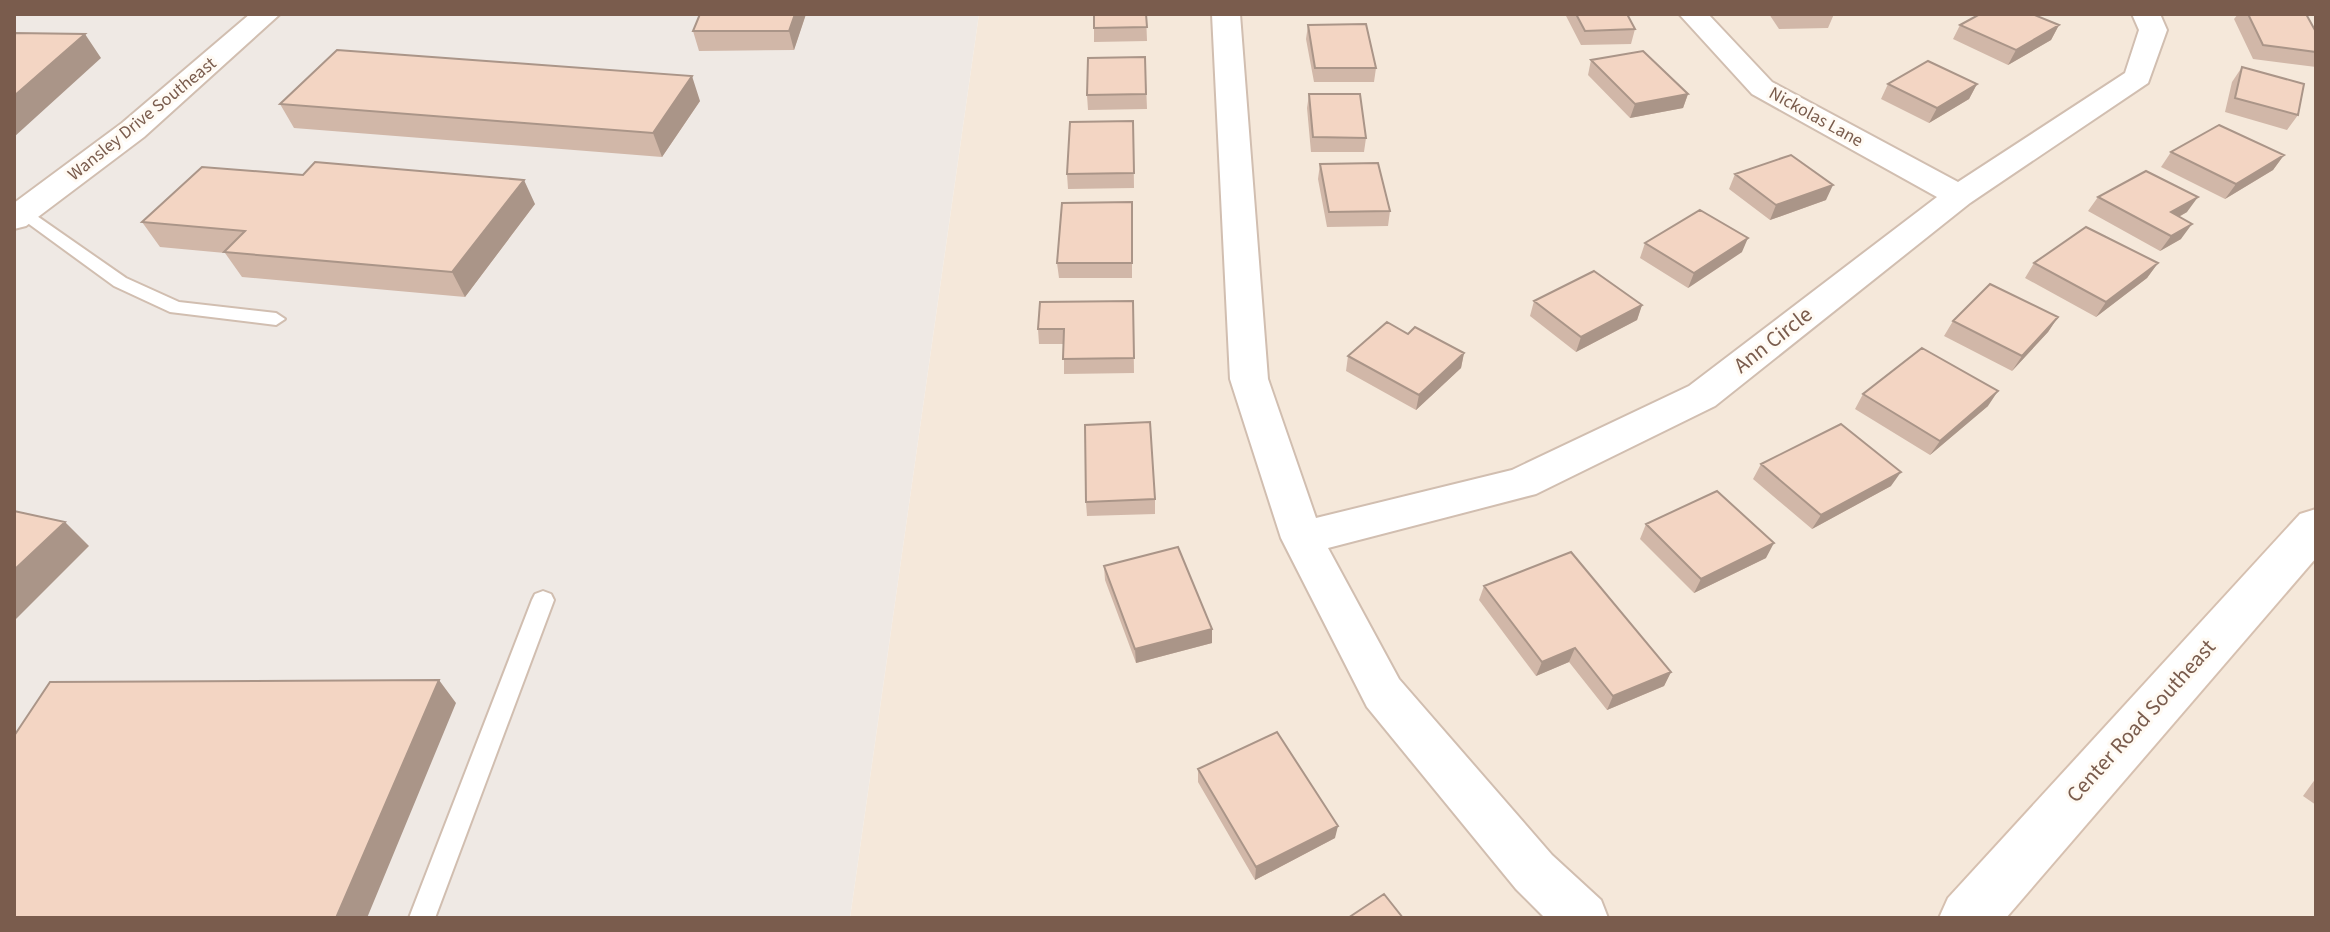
<svg xmlns="http://www.w3.org/2000/svg" width="2330" height="932" viewBox="0 0 2330 932" font-family="'Source Sans 3',sans-serif">
  <rect width="100%" height="100%" fill="#fdf6ec"/>
  <path fill="#f5e8da" d="M979 14H2316V918H850Z"/>
  <path fill="#efe9e4" d="M14 14H979L850 918H14Z"/>
  <g fill="none" stroke-linecap="round" stroke-linejoin="round">
    <defs>
      <path id="lane" d="M24 207 126 278 179 302 276 313 285 319 276 325 170 312 114 286 18 216 16 212 18 208Z
        M543 591 551 594 554 600 435 918H409L532 600 535 594Z"/>
      <path id="street" d="M250 14H280L144 137 26 226 14 229V203L122 123Z
        M1212 14H1240L1268 379 1316 518 1512 470 1689 386 1937 197 1752 94 1679 14H1708L1772 82 1958 182 2125 73 2139 30 2132 14H2160L2167 30 2148 83 1970 203 1715 406 1536 494 1328 548 1399 679 1552 855 1601 900 1608 918H1545L1516 889 1367 707 1281 538 1230 379Z"/>
      <path id="secondary" d="M2316 509V558L2006 918H1939L1948 898 2300 514Z"/>
    </defs>
    <use href="#lane" stroke="#d1beb0" stroke-width="4"/>
    <use href="#street" stroke="#d1beb0" stroke-width="4"/>
    <use href="#secondary" stroke="#d6c0b0" stroke-width="4"/>
    <use href="#lane" fill="#fff" fill-rule="evenodd"/>
    <use href="#street" fill="#fff" fill-rule="evenodd"/>
    <use href="#secondary" fill="#fff" fill-rule="evenodd"/>
  </g>
  <path fill="#d1b7a8" d="M806 14 794 50 699 51 693 31Z
    M1146 14 1147 41 1094 42V28Z
    M1565 14H1627L1635 29 1631 44 1581 45Z
    M1769 14H1834L1828 28 1779 29Z
    M2238 14H2306L2316 32V67L2253 59 2234 19Z
    M1308 25 1376 68 1374 82H1314L1306 39Z
    M1960 25H2059L2051 40 2008 65 1953 39Z
    M1145 57 1147 109 1088 110 1087 95Z
    M1591 60 1688 94 1683 108 1630 118 1588 75Z
    M2242 67 2298 115 2287 130 2225 112 2232 82Z
    M1888 84H1977L1969 99 1929 123 1881 99Z
    M1309 94 1366 138 1364 152H1311L1307 108Z
    M700 101 662 157 294 128 280 104Z
    M1133 121 1134 188 1068 189 1067 174Z
    M2171 152 2284 155 2273 170 2225 199 2161 167Z
    M1320 164 1390 211 1388 226 1327 227 1318 179Z
    M1735 174 1826 200 1770 220 1729 189Z
    M2098 197 2187 212 2179 217 2181 239 2160 251 2088 211Z
    M1132 202V278H1059L1057 263Z
    M535 204 465 297 242 277 225 253 160 247 142 222Z
    M1645 243 1742 252 1688 288 1640 258Z
    M2034 263H2158L2147 278 2096 317 2025 278Z
    M1133 301 1134 373 1064 374V344H1039L1038 329Z
    M1534 301 1642 305 1637 320 1576 352 1530 316Z
    M2058 317 2048 332 2012 371 1944 336 1953 321Z
    M1408 334 1464 353 1461 368 1416 410 1346 371 1348 356Z
    M1863 394 1988 406 1930 455 1855 409Z
    M1761 464 1891 486 1812 529 1753 479Z
    M1155 499V514L1087 516 1086 502Z
    M1646 524 1766 558 1694 593 1640 539Z
    M1104 566 1212 643 1136 663 1105 580Z
    M1484 586 1671 672 1664 686 1607 710 1569 662 1536 676 1479 600Z
    M1198 769 1335 838 1255 880 1198 782Z
    M2316 778V805L2303 796Z"/>
  <path fill="#aa9588" d="M795 14H806L794 50 789 31Z
    M2059 25 2051 40 2008 65 2016 50Z
    M85 34 101 58 14 137V96Z
    M692 76 700 101 662 157 653 133Z
    M1977 84 1969 99 1929 123 1937 108Z
    M1688 94 1683 108 1630 118 1635 104Z
    M2284 155 2273 170 2225 199 2236 184Z
    M524 180 535 204 465 297 452 272Z
    M1833 185 1826 200 1770 220 1776 205Z
    M2198 197 2187 212 2160 227 2171 212Z
    M2192 224 2181 239 2160 251 2171 236Z
    M1748 238 1742 252 1688 288 1694 273Z
    M2158 263 2147 278 2096 317 2106 302Z
    M1642 305 1637 320 1576 352 1581 337Z
    M2058 317 2048 332 2012 371 2022 356Z
    M1464 353 1461 368 1416 410 1419 395Z
    M1998 391 1988 406 1930 455 1940 441Z
    M1901 472 1891 486 1812 529 1821 515Z
    M65 522 89 546 14 621V570Z
    M1774 543 1766 558 1694 593 1701 579Z
    M1212 629V643L1136 663 1135 649Z
    M1575 648 1569 662 1536 676 1542 662Z
    M1671 672 1664 686 1607 710 1613 696Z
    M439 680 456 703 367 918H336Z
    M1338 826 1335 838 1255 880 1256 867Z"/>
  <path fill="#f3d5c3" stroke="#aa9588" stroke-width="2" d="M700 14H795L789 31H693Z
    M1094 14H1146L1147 27 1094 28Z
    M1576 14H1627L1635 29 1585 31Z
    M1980 14H2032L2059 25 2016 50 1960 25Z
    M2248 14H2306L2316 32V52L2263 45Z
    M1366 24 1376 68H1315L1308 25Z
    M14 33 85 34 14 96Z
    M337 50 692 76 653 133 280 104Z
    M1643 51 1688 94 1635 104 1591 60Z
    M1145 57 1146 94 1087 95 1088 58Z
    M1928 61 1977 84 1937 108 1888 84Z
    M2242 67 2304 84 2298 115 2235 98Z
    M1309 94H1360L1366 138 1313 137Z
    M1133 121 1134 173 1067 174 1070 122Z
    M2219 125 2284 155 2236 184 2171 152Z
    M1791 155 1833 185 1776 205 1735 174Z
    M315 162 524 180 452 272 224 252 245 231 142 222 202 167 303 175Z
    M1378 163 1390 211 1329 212 1320 164Z
    M2146 171 2198 197 2171 212 2192 224 2171 236 2098 197Z
    M1132 202V263H1057L1062 203Z
    M1700 210 1748 238 1694 273 1645 243Z
    M2086 227 2158 263 2106 302 2034 263Z
    M1594 271 1642 305 1581 337 1534 301Z
    M1990 284 2058 317 2022 356 1953 321Z
    M1133 301 1134 358 1063 359 1064 329H1038L1040 302Z
    M1387 322 1408 334 1415 327 1464 353 1419 395 1348 356Z
    M1922 348 1998 391 1940 441 1863 394Z
    M1150 422 1155 499 1086 502 1085 425Z
    M1841 424 1901 472 1821 515 1761 464Z
    M1717 491 1774 543 1701 579 1646 524Z
    M14 511 65 522 14 570Z
    M1178 547 1212 629 1135 649 1104 566Z
    M1571 552 1671 672 1613 696 1575 648 1542 662 1484 586Z
    M439 680 336 918H14V736L50 682Z
    M1277 732 1338 826 1256 867 1198 769Z
    M1384 894 1403 918H1348Z"/>
  <g text-anchor="middle" dominant-baseline="central" stroke-width="6" stroke-linejoin="round" paint-order="stroke">
    <g font-size="18" fill="#7a5c4d" stroke="#fffaf3">
      <text transform="translate(1816 117) rotate(29)">Nickolas Lane</text>
      <text transform="translate(142 119) rotate(-39)">Wansley Drive Southeast</text>
    </g>
    <g font-size="22" fill="#7a5c4d" stroke="#fffaf3">
      <text transform="translate(1773 340) rotate(-38)">Ann Circle</text>
      <text transform="translate(2141 721) rotate(-48)">Center Road Southeast</text>
    </g>
  </g>
  <rect width="2330" height="932" fill="none" stroke="#7a5c4d" stroke-width="32"/>
</svg>
